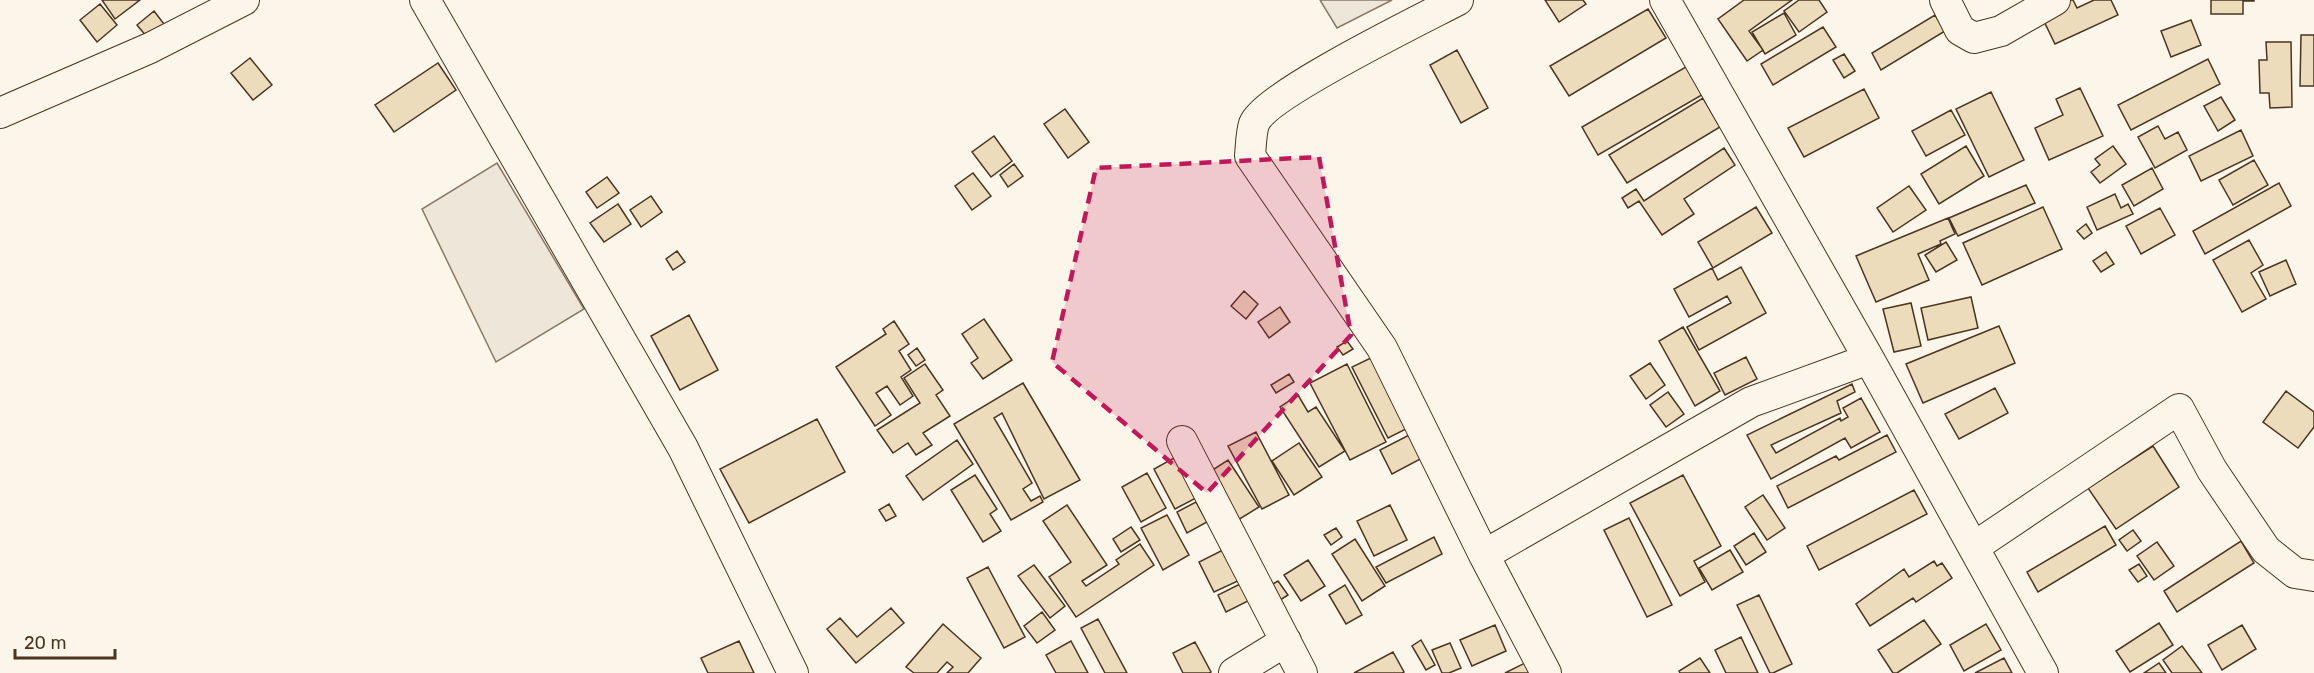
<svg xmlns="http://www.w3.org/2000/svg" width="2314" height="673" viewBox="0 0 2314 673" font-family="Rubik,sans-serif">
  <rect width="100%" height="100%" fill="#fbf6e9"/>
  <path fill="#ede6d9" stroke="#887966" stroke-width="1.5" d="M1320 0H1392L1337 28Z
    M497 163 584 309 496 362 422 209Z"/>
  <path fill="#ecdcbc" stroke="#4a3520" stroke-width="1.5" d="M102 0H140L115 19Z
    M1545 0H1583L1586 4 1559 22Z
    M1744 0H1792L1749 31 1763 50 1747 61 1718 19Z
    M1799 0H1819L1827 12 1799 32 1784 11Z
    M2063 0H2073L2077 8 2094 0H2111L2118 15 2055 44 2039 11Z
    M2211 0H2254V1H2243V14H2211Z
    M100 4 117 25 97 42 80 20Z
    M1648 9 1666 38 1569 96 1550 66Z
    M154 11 164 24 147 37 137 25Z
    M1784 13 1796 35 1765 54 1752 32Z
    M1935 15 1945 31 1881 70 1872 53Z
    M2191 20 2201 45 2171 57 2161 31Z
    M1823 27 1836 47 1773 85 1761 64Z
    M2301 35H2314V86H2300Z
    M2266 42H2291L2292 107 2270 108 2269 93H2260L2259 60H2267Z
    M1457 50 1488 108 1461 123 1430 65Z
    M1844 54 1855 71 1844 78 1833 60Z
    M250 58 272 85 253 100 231 73Z
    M2208 59 2220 84 2131 130 2118 105Z
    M438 63 456 90 394 132 375 105Z
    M1691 64 1707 92 1598 155 1582 127Z
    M2080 88 2103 136 2049 160 2035 128 2063 115 2056 99Z
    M1864 89 1879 118 1804 157 1788 128Z
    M1991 92 2024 160 1989 177 1956 109Z
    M2221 97 2235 120 2218 131 2204 106Z
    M1703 98 1720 127 1627 183 1609 155Z
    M1065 109 1089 142 1068 158 1044 124Z
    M1951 110 1965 135 1926 156 1912 131Z
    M2158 126 2165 139 2178 132 2187 150 2155 168 2138 137Z
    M2241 130 2253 156 2201 181 2189 156Z
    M994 136 1012 161 991 177 972 152Z
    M1966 146 1984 176 1939 204 1921 174Z
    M2113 146 2126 164 2100 183 2091 172 2100 165 2095 159Z
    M1724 148 1735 165 1684 199 1694 214 1662 235 1639 201 1628 208 1622 198 1636 189 1644 201Z
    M2254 160 2268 185 2233 205 2219 180Z
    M1014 164 1023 176 1008 187 1000 175Z
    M2152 168 2163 189 2134 206 2122 185Z
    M973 173 991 196 972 210 955 186Z
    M607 177 619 193 597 208 586 192Z
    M2279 183 2291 206 2205 254 2193 231Z
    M2026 185 2035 203 1958 236 1949 218Z
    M1909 186 1926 210 1893 232 1877 208Z
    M2115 194 2121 208 2128 204 2133 214 2097 230 2087 207Z
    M651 196 662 212 641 227 630 210Z
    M618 204 631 224 604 242 590 223Z
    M1756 207 1772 233 1713 268 1698 242Z
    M2043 207 2062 249 1982 285 1963 243Z
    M2160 208 2175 235 2141 254 2126 226Z
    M1948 218 1955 234 1940 241 1941 244 1918 254 1929 280 1876 302 1856 256Z
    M2086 224 2092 233 2084 239 2077 231Z
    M2249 240 2263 265 2251 273 2266 299 2242 312 2213 260Z
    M1946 242 1957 260 1936 272 1925 255Z
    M677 251 685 262 673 270 666 259Z
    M2106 252 2114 264 2101 272 2093 261Z
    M2286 260 2296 284 2270 296 2259 272Z
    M1741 267 1766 313 1699 350 1687 327 1731 303 1727 296 1689 317 1674 289 1712 268 1718 280Z
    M1244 291 1258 304 1246 319 1231 306Z
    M1971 297 1978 328 1928 340 1921 308Z
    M1911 303 1921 346 1894 352 1883 309Z
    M1280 307 1290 322 1269 338 1258 322Z
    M689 315 718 370 680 390 651 336Z
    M984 319 1012 360 983 379 971 363 978 358 962 334Z
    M894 321 909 344 899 351 911 370 901 377 913 396 900 405 887 386 876 393 891 415 875 426 836 367 886 334 883 329Z
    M1999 326 2015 363 1923 403 1906 364Z
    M1683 327 1720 391 1695 406 1659 341Z
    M1347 341 1353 349 1343 355 1337 347Z
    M917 348 925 360 916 366 908 355Z
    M1379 354 1414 425 1388 438 1352 367Z
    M1746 357 1757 379 1725 395 1714 373Z
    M1650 363 1665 385 1646 399 1630 376Z
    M925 364 943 390 936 395 950 416 923 433 932 445 916 455 908 443 893 453 877 430 920 403 904 378Z
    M1347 364 1386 442 1350 460 1310 383Z
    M1289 374 1294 382 1276 393 1271 385Z
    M1023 383 1080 480 1044 499 1002 413 994 418 1032 483 1023 489 1031 501 1040 496 1043 502 1011 520 954 424Z
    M1852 384 1855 392 1837 401 1841 413 1771 445 1776 453 1840 418 1841 421 1848 417 1843 408 1861 398 1880 432 1851 448 1845 438 1771 479 1747 435Z
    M1995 388 2008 413 1959 439 1945 414Z
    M2286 391 2314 412V427L2298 448 2263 422Z
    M1668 392 1684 414 1666 427 1650 405Z
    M1298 395 1308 412 1316 407 1345 451 1319 467 1280 407Z
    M817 419 845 472 749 523 720 469Z
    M1256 432 1289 495 1262 509 1228 446Z
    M1413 433 1426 456 1392 474 1380 450Z
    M1887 435 1896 452 1788 508 1777 486 1836 456 1839 460Z
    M957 440 973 464 923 500 906 476Z
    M1299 443 1322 477 1294 495 1272 461Z
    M2153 446 2179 487 2116 529 2088 488Z
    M1174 458 1196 498 1175 509 1154 469Z
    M1228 460 1259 507 1238 520 1208 473Z
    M1147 473 1166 508 1141 522 1122 487Z
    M975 475 997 509 990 514 1001 531 983 542 951 490Z
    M1683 475 1721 546 1694 561 1705 582 1680 596 1630 503Z
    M1914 490 1927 514 1819 570 1807 546Z
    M1763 495 1785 528 1767 540 1745 507Z
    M1196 502 1207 522 1187 533 1177 512Z
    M889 504 896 516 886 521 879 510Z
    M1067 505 1107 565 1082 581 1086 586 1119 564 1116 560 1140 544 1154 565 1076 617 1049 577 1071 562 1043 521Z
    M1390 505 1407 540 1374 556 1357 521Z
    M1167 515 1189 555 1163 570 1141 528Z
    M1629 518 1672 605 1647 617 1604 530Z
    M2105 526 2116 545 2038 592 2027 572Z
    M1131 527 1140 540 1121 552 1113 539Z
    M1336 528 1342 537 1331 545 1324 535Z
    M2133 530 2141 541 2127 551 2119 540Z
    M1754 533 1766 552 1746 565 1734 546Z
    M1434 537 1442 554 1386 583 1376 567Z
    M1355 539 1385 586 1362 601 1332 554Z
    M2241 541 2254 563 2177 612 2164 591Z
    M2157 542 2174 566 2154 580 2137 556Z
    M1225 549 1240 580 1214 592 1199 562Z
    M1730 550 1743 572 1712 590 1699 568Z
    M1308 560 1325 586 1301 601 1284 575Z
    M1934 561 1937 566 1942 563 1952 578 1916 602 1913 598 1870 626 1856 604 1904 569 1909 577Z
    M2139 564 2147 576 2138 582 2129 570Z
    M1034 565 1065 606 1050 618 1018 576Z
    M988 567 1025 637 1004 648 967 578Z
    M1278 581 1288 595 1274 604 1264 589Z
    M1242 583 1250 600 1226 612 1218 595Z
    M1345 585 1362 615 1346 624 1329 595Z
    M1759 595 1792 664 1773 673H1770L1737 605Z
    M891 608 904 623 856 663 827 629 840 618 857 637Z
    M1042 612 1055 630 1037 643 1024 626Z
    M1098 619 1127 673H1105L1081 628Z
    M1924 620 1941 644 1897 673H1893L1878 650Z
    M2159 623 2173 645 2130 672 2116 651Z
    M943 624 981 658 968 673H947L953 667 947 662 937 673H914L906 667Z
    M1986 624 2001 650 1964 671 1950 645Z
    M1495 625 1506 651 1472 666 1460 640Z
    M2242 625 2256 649 2222 670 2208 645Z
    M1741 637 1758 673H1726L1715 650Z
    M1421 640 1435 665 1426 670 1412 646Z
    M739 641 754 673H708L701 658Z
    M1071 641 1088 673H1056L1046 655Z
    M1195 642 1211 672 1209 673H1183L1173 653Z
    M1450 643 1461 668 1449 673H1442L1432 650Z
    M2182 646 2202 673H2172L2163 660Z
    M1393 652 1404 672 1402 673H1354Z
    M1700 658 1710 673H1680L1679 671Z
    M2004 658 2012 673H1975Z
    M1533 659 1541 673H1505Z
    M2159 663 2166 673H2144Z"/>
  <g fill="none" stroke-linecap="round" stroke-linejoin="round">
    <defs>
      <path id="minor" d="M425 0 683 448 793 673
        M1458 0C1424 18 1265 95 1254 124 1251 133 1251 146 1250 156L1382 348 1484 555
        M1665 0 1869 359 2043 673
        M1945 0 1960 30 1974 38 2001 31 2055 0
        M0 113 150 48 244 0
        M1182 441 1302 673
        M1974 547 2179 409 2212 470 2266 550 2295 573 2314 576
        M1234 673 1286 641
        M1546 673 1484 555 1751 402 1869 359"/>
    </defs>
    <use href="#minor" stroke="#4a3520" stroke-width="32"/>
    <use href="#minor" stroke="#fbf6e9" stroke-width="30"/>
  </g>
  <path fill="#c2185b" fill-opacity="0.2" stroke="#c2185b" stroke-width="4.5" stroke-dasharray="12 8" stroke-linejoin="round" d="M1319 157 1351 335 1207 493 1052 362 1096 168Z"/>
  <path d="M15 649v9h100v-9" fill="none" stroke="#4a3520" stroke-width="3"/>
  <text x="24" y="649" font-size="18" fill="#4a3520" stroke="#fbf6e9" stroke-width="4.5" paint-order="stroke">20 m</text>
</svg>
